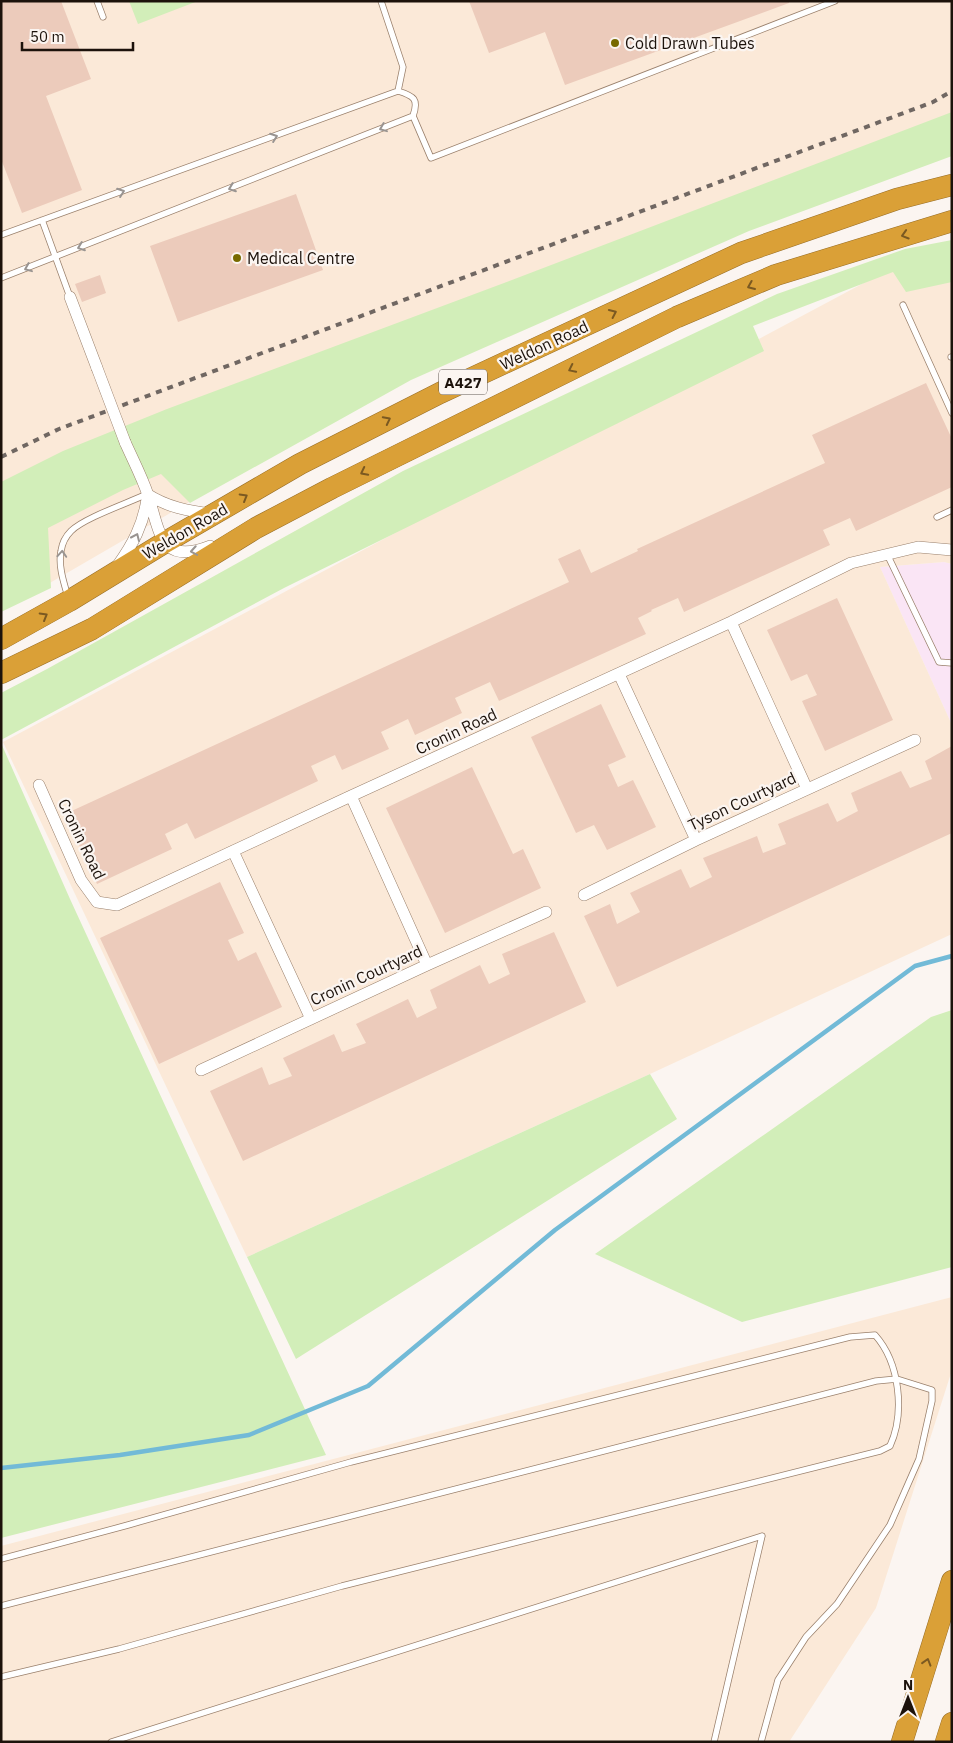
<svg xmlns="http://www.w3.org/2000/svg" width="953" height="1743" viewBox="0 0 953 1743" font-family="'IBM Plex Sans',sans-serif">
  <rect width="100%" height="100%" fill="#fbf5f1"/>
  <path fill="#fae5f5" d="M944 562 952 564V725L880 567Z"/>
  <path fill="#fbe9d8" d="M1 1H952V137L408 375 48 584 1 609Z
    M952 263V564L944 562 880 567 952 725V934L650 1074 247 1257 3 742 890 269Z
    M952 1297V1370L876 1608 789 1742H1V1546Z"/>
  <path fill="#d2eeb9" d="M129 1H198L138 24Z
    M952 112V156L749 231 411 380 190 503 161 474 123 490 48 528 51 588 1 612V482L63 451 167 409 504 283Z
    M952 240V282L906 292 893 272 753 326 764 351 284 588 1 740V693L47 669 403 471 777 294 905 249Z
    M1 743 70 899 326 1455 1 1538Z
    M952 1010V1267L742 1322 595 1254 931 1017Z
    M650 1074 677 1119 296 1359 247 1257Z"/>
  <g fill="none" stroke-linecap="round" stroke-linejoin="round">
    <path stroke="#72bad7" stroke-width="4.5" d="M1 1468 120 1455 249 1435 368 1386 555 1230 915 966 952 956"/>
  </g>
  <path fill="#eccbbb" d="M1 1H61L91 79 46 96 82 190 22 213 1 159Z
    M469 1H789V3L565 85 545 32 489 53Z
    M296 194 323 270 178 322 150 246Z
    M100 275 106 293 82 302 75 284Z
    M926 383 952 439V487L856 531 850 518 823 530 830 545 684 612 678 598 651 610 652 611 638 618 646 634 499 701 490 682 455 698 462 713 415 735 408 719 381 732 389 749 342 770 335 755 311 766 318 781 195 839 187 823 165 834 172 849 97 884 65 814 569 582 558 559 580 549 591 573 638 551 637 549 825 463 812 435Z
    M837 598 893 720 825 751 802 701 817 695 807 674 791 681 767 630Z
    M601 704 626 757 608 765 618 787 633 780 656 827 607 850 594 825 576 833 531 737Z
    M952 746V833L617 987 584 916 610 904 617 924 640 912 630 893 681 869 690 888 712 877 703 858 757 836 763 853 786 844 778 824 828 803 837 822 858 811 851 793 901 771 910 788 932 779 925 761Z
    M472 767 513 854 523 849 541 888 445 933 386 808Z
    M220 882 244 933 228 940 238 961 256 952 282 1007 159 1064 100 938Z
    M554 932 586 1002 243 1161 210 1091 262 1067 269 1085 292 1076 283 1058 334 1034 342 1052 366 1043 356 1024 408 999 417 1018 437 1008 430 990 480 965 489 984 510 974 502 954Z"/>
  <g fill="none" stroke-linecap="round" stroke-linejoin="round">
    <defs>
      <path id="lane" d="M97 1 103 17
        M381 1 403 67 398 91
        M413 116 431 158 835 1
        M42 220 70 297
        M1 235 398 91C414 96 419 99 413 116L1 278
        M903 305 952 413
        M951 357H952
        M937 517 952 510
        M887 554 939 662 952 663
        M68 597C64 583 58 566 61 551 62 544 66 536 71 531 84 518 128 503 147 494
        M1 1559 128 1525 351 1462 850 1337 875 1335C900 1363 905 1413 890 1446L880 1451 342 1586 119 1649 1 1677
        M1 1606 876 1381 897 1379 932 1390V1401L919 1459 890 1525 837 1604 806 1637 778 1680 761 1742
        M111 1742 762 1536
        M714 1742 762 1536"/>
      <path id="street" d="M70 297 97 368
        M125 442C133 460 142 477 148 495 160 532 160 566 210 546
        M147 494C167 507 188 511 212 514
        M118 565C133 544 143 525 147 499
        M731 622 807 789
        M619 674 696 840
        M39 785 81 880 97 902 117 905 351 796 731 622 851 563 918 547 952 550
        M351 796 427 965
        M233 851 311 1019
        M584 895 696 840 915 740
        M201 1070 427 965 546 912"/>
      <path id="highway" d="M1 639 69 601 164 543 300 464 440 393 741 253 897 199 952 185
        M1 673 92 629 256 528 332 488 677 317 776 275 952 221
        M902 1742 952 1581
        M946 1742 952 1723"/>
    </defs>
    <use href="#lane" stroke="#9a806c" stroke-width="7"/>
    <use href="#street" stroke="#9a806c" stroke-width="12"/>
    <use href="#highway" stroke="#986e28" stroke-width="22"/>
    <use href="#lane" stroke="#fff" stroke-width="5.5"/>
    <use href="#street" stroke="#fff" stroke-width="11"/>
    <use href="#highway" stroke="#daa037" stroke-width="21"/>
    <path stroke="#706762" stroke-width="4" stroke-dasharray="6 6" stroke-linecap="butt" d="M1 457 59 429 933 102 952 91"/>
    <defs>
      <path id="street-bridge" d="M97 368 125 442"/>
    </defs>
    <use href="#street-bridge" stroke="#9a806c" stroke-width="12" stroke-linecap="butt"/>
    <use href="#street-bridge" stroke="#fff" stroke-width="11"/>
  </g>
  <defs><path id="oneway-chevron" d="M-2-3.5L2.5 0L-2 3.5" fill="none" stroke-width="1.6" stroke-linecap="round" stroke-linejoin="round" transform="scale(1.25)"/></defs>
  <g stroke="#999491">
    <use href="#oneway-chevron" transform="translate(383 128) rotate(158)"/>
    <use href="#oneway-chevron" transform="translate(274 137) rotate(-20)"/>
    <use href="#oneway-chevron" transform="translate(232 188) rotate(159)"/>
    <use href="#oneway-chevron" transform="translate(121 192) rotate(-20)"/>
    <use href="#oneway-chevron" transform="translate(81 247) rotate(159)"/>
    <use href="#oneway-chevron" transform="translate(28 268) rotate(158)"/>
    <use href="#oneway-chevron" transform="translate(136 537) rotate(-66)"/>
    <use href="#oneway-chevron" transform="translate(194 551) rotate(170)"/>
    <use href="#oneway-chevron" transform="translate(62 554) rotate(-86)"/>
  </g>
  <g stroke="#7b5921">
    <use href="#oneway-chevron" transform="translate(905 235) rotate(163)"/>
    <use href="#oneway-chevron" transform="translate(751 286) rotate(157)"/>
    <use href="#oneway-chevron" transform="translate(613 313) rotate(-25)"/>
    <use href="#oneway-chevron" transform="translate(572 369) rotate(154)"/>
    <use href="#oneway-chevron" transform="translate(387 420) rotate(-27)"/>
    <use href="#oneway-chevron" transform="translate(364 472) rotate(153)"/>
    <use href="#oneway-chevron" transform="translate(244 497) rotate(-30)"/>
    <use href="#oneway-chevron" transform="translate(44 616) rotate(-30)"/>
    <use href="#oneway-chevron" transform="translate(927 1662) rotate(-73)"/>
  </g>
  <g fill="#776a00" stroke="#fbf5f1" stroke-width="2">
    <circle cx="615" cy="43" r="5"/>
    <circle cx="237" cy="258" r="5"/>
  </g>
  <g text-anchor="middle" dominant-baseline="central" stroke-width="4.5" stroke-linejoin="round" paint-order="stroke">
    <rect fill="#fbf5f1" stroke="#5f5650" stroke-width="1" x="439" y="369.5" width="48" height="25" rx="4"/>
    <g font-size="15" font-weight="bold" fill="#1c120b">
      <text x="463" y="382">A427</text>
    </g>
    <g font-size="16" fill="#1c120b" stroke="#fbf5f1" text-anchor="start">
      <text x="625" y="43">Cold Drawn Tubes</text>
      <text x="247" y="258">Medical Centre</text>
    </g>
    <g font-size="16" fill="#1c120b" stroke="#fbf5f1">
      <text transform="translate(544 345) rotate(-25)">Weldon Road</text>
      <text transform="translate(185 531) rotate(-30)">Weldon Road</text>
      <text transform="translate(456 731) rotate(-25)">Cronin Road</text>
      <text transform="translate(742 801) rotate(-25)">Tyson Courtyard</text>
      <text transform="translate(82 839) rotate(64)">Cronin Road</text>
      <text transform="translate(366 975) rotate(-25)">Cronin Courtyard</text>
    </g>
  </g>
  <rect width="953" height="1743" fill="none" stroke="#1c120b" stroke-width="5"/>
  <g transform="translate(908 1698)" stroke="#fbf5f1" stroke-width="4" paint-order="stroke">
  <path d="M0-4L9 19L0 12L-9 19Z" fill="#1c120b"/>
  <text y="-8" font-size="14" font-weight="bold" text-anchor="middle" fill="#1c120b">N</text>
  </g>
  <path d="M22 42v8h111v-8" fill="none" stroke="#1c120b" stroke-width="2.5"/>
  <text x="30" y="42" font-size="15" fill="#1c120b" stroke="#fbf5f1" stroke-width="4" paint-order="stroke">50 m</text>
</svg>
